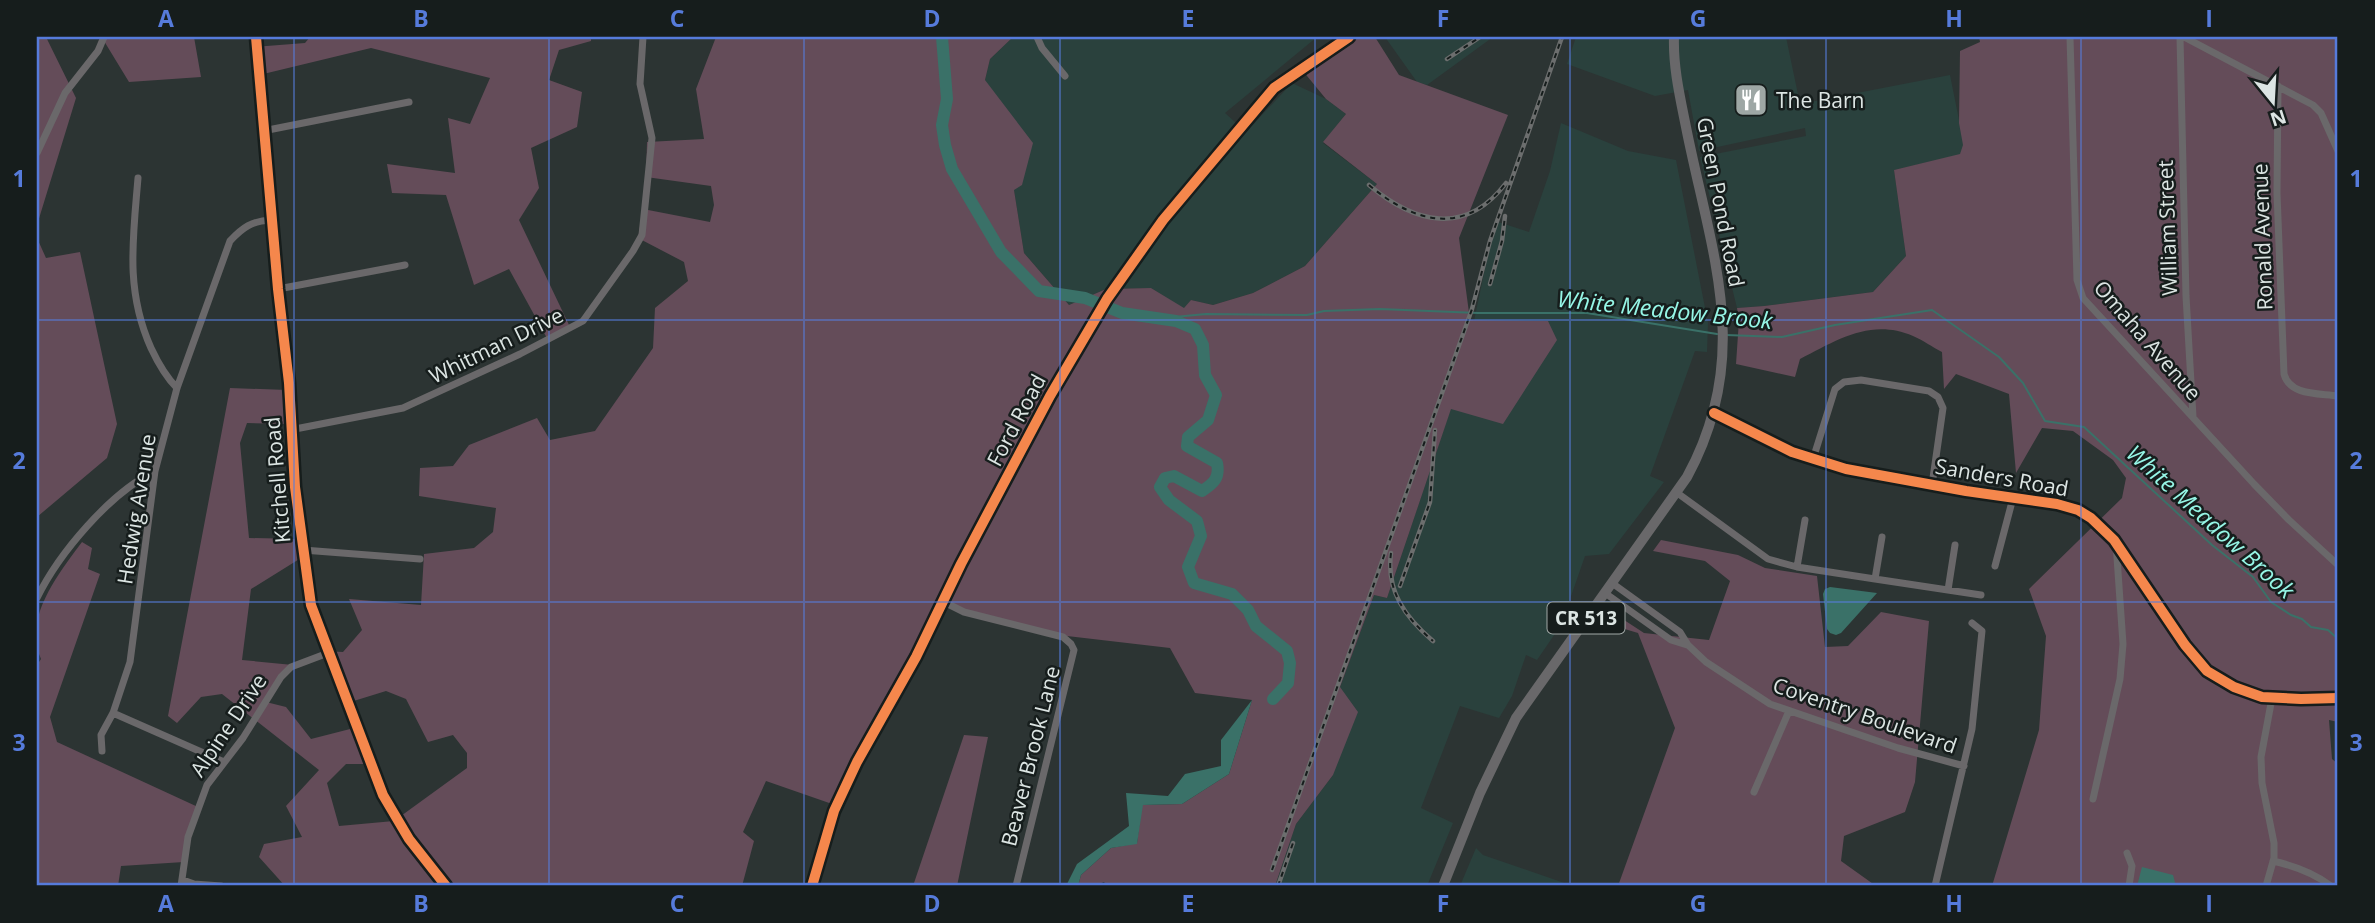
<svg xmlns="http://www.w3.org/2000/svg" width="2375" height="923" viewBox="0 0 2375 923" font-family="'Open Sans',sans-serif">
  <rect width="100%" height="100%" fill="#2c3433"/>
  <path fill="#2a413d" d="M1013 37H1317L1225 113 1246 132 1292 83 1326 99 1346 114 1323 143 1377 184 1305 266 1253 293 1213 305 1191 300 1184 309 1151 288 1106 289 1069 305 1024 253 1014 190 985 80 990 59Z
    M1385 37H1493L1427 85 1417 82Z
    M1576 37H1786L1800 104 1950 75 1964 145 1960 155 1894 170 1906 256 1873 292 1764 306 1737 308 1700 157 1806 136 1805 128 1699 151 1688 90 1655 96 1567 64Z
    M1561 123 1628 151 1676 160 1708 323 1707 352 1695 351 1650 476 1664 482 1609 554 1585 556 1561 625 1537 660 1526 655 1512 696 1499 718 1460 706 1421 808 1453 823 1427 886H1275L1296 824 1333 775 1340 687 1374 595 1387 598 1451 408 1548 321H1474L1495 221 1529 232 1550 171Z
    M1476 848 1483 855 1573 886H1460Z"/>
  <path fill="#644c59" d="M37 37H46L76 98 37 225Z
    M104 37H194L201 77 129 82 104 41Z
    M310 37H591V41L559 50 549 80 582 92 577 127 531 148 539 188 519 220 570 327 548 340 509 269 474 285 446 195 392 193 387 164 455 173 448 118 470 124 490 78 371 48 255 76 254 47 305 43Z
    M716 37H1013L990 59 985 80 1033 143 1022 185 1014 190 1024 253 1069 305 1106 289 1151 288 1184 308 1191 300 1213 305 1253 293 1305 266 1377 184 1323 142 1346 114 1326 99 1298 65 1346 37H1375L1399 75 1508 115 1459 238 1470 320 1548 321 1557 340 1503 424 1451 409 1387 598 1374 595 1340 687 1358 712 1333 775 1296 824 1275 886H1107L1104 882 1094 886H1078L1081 875 1111 848 1137 843 1142 805 1182 804 1229 774 1252 700 1195 693 1170 648 1067 636 941 603 835 805 766 781 743 832 754 841 742 886H285L259 857 264 844 302 837 286 806 319 770 222 694 201 697 177 723 168 716 230 388 287 390 289 424 247 423 240 443 249 538 299 539 301 558 251 589 242 660 293 665 266 702 286 707 311 739 354 728 369 764H346L327 783 339 826 394 821 467 768V753L453 735 428 742 406 699 386 691 344 704 325 651 343 652 362 630 349 599 421 605 424 554 474 548 493 532 496 508 419 496 420 468 453 466 469 445 537 418 550 440 595 431 653 348 655 308 688 281 684 262 638 238 643 209 710 222 714 205 711 186 646 177 647 142 704 139 696 89Z
    M1979 37H2338V722L2329 720 2332 759 2338 764V886H1992L2039 730 2046 636 2029 589 2122 498 2126 478 2113 460 2073 431 2042 428 2016 473 2009 394 1956 374 1944 389 1942 352C1932 347 1923 340 1913 336 1871 318 1837 340 1800 359L1795 377 1736 364 1739 320 1737 308 1764 306 1873 292 1906 256 1894 170 1960 154 1963 145 1959 123 1960 51 1980 42Z
    M37 238 46 258 80 252 117 424 107 458 37 517Z
    M1661 540 1738 555 1765 568 1817 576 1825 647 1848 646 1881 612 1929 621 1915 782 1905 812 1844 836 1841 861 1876 886H1618L1675 728 1638 633 1608 624 1618 616 1644 633 1709 640 1730 581 1705 561 1653 551Z
    M82 542 92 548 88 569 100 574 50 717 57 742 198 807 184 862 121 866 118 886H37V665L41 659C22 619 59 573 82 542Z
    M964 735 988 737 957 886H913Z"/>
  <path fill="#3a7168" d="M1830 587 1877 593 1841 633 1836 635 1830 633 1827 629 1823 594 1825 589Z
    M1252 700 1229 774 1182 804 1143 805 1137 844 1111 848 1081 875 1078 886H1066L1077 864 1129 826 1126 793 1168 796 1185 774 1221 766V740Z
    M2142 867 2173 875 2176 886H2137Z"/>
  <g fill="none" stroke-linecap="round" stroke-linejoin="round">
    <path stroke="#3a7168" stroke-width="2" d="M1153 319 1206 314 1307 315 1324 311 1380 309 1478 313H1587L1717 334
      M1726 335 1782 337 1835 325 1932 310 1999 357 2023 383 2045 421 2084 427 2212 545 2253 577 2271 602 2291 615 2302 619 2311 627 2328 630 2338 639"/>
    <path stroke="#3a7168" stroke-width="12" d="M942 37 947 99 942 125 945 145 952 169 1001 252 1039 291 1085 298 1122 313 1176 321 1195 329 1203 345 1205 375 1216 395 1208 420 1188 437 1187 446 1217 463C1220 478 1214 483 1202 491L1174 476 1165 478 1160 487 1169 500 1197 521 1201 536 1188 567 1194 583 1232 594 1248 610 1256 626 1287 651 1290 663 1288 683 1273 699"/>
    <path stroke="#6a686a" stroke-width="7" d="M256 37 278 289 289 383 295 487 311 605 383 795 409 839 446 886
      M1037 37 1042 48 1065 76
      M2070 37 2077 280 2083 298 2254 484 2289 520 2338 565
      M2180 37 2186 296 2193 417
      M2184 37 2313 105 2321 113 2338 151
      M2278 86 2277 193 2284 374C2290 396 2319 393 2338 396
      M263 131 409 102
      M37 153 65 93 98 51 104 37
      M138 178C133 239 125 290 151 348 158 363 165 376 177 388
      M278 289 405 265
      M1714 413 1792 452 1846 469 1966 491 2057 504 2078 510 2091 518 2114 540 2185 645 2207 671 2234 687 2262 697 2301 699 2338 698
      M290 430 403 408 520 354 583 321 633 251 642 235 652 138 640 84 643 37
      M1813 459 1835 389 1844 382 1861 380 1929 391 1938 397 1943 408 1932 485
      M1676 492 1768 559 1797 567 1805 520
      M303 550 420 559
      M1995 566 2013 498
      M1797 567 1875 579 1882 537
      M1875 579 1981 595
      M1612 583 1680 632 1688 645 1706 662 1770 704 1898 748 1964 766
      M1948 590 1955 545
      M1605 593 1671 640 1687 645
      M37 598C59 553 110 493 155 471
      M944 602 964 612 1063 637 1071 644 1074 650 1016 886
      M113 713 224 762
      M102 751 101 735 113 713 130 662 155 471 177 388 230 241C243 227 252 221 271 220
      M1754 792 1789 711
      M2093 799 2120 679 2123 644 2116 543
      M2127 853 2132 866 2129 886
      M2273 861C2295 866 2314 873 2331 886
      M183 880 194 884 221 886
      M181 886 188 837 207 785 243 738 281 677 291 667 328 653
      M812 886 834 811 857 762 916 657 961 564 1050 396 1107 299 1163 220 1274 88 1349 37
      M1935 886 1972 729 1982 631 1972 623
      M2266 886 2274 858V843L2262 783 2261 757 2272 698"/>
    <path stroke="#69686a" stroke-width="10" d="M1443 886 1480 793 1516 718 1687 477C1754 354 1711 253 1686 127 1680 97 1673 67 1674 37"/>
    <defs>
      <path id="rail" d="M1447 59 1480 37
        M1369 185C1414 223 1465 237 1506 183
        M1490 284 1502 241 1505 216
        M1391 553C1386 591 1405 617 1433 641
        M1400 586 1430 502 1435 430
        M1272 870 1472 309 1490 241 1562 37
        M1278 886 1293 843"/>
    </defs>
    <use href="#rail" stroke="#6c6e6e" stroke-width="4.5"/>
    <use href="#rail" stroke="#161d1c" stroke-width="2" stroke-dasharray="5" stroke-linecap="butt"/>
    <defs>
      <path id="cycleway" d="M256 37 278 289 289 383 295 487 311 605 383 795 409 839 446 886
        M1714 413 1792 452 1846 469 1966 491 2057 504 2078 510 2091 518 2114 540 2185 645 2207 671 2234 687 2262 697 2301 699 2338 698
        M812 886 834 811 857 762 916 657 961 564 1050 396 1107 299 1163 220 1274 88 1349 37"/>
    </defs>
    <use href="#cycleway" stroke="#161d1c" stroke-width="15"/>
    <use href="#cycleway" stroke="#f5874c" stroke-width="10"/>
  </g>
  <path fill="none" stroke="#567bdb" stroke-width="2" stroke-opacity="0.55" d="M294 37V886M549 37V886M804 37V886M1060 37V886M1315 37V886M1570 37V886M1826 37V886M2081 37V886M37 320H2338M37 602H2338"/>
  <defs>
    <symbol id="restaurant-square" viewBox="-11 -11 22 22"><rect x="-9" y="-9" width="18" height="18" rx="4" fill="#9ea7a5" stroke="#161d1c"/><path d="M-5-6h1v4h1v-4h1v4h1v-4h1v5L-1.5 .5V6h-2V.5L-5-1ZM5-6V6H3V1.5H1.5Q1.5-4 5-6Z" fill="#fff"/></symbol>
  </defs>
  <g fill-rule="evenodd">
    <use href="#restaurant-square" x="1732" y="81" width="38" height="38"/>
  </g>
  <g text-anchor="middle" dominant-baseline="central" stroke-width="5" stroke-linejoin="round" paint-order="stroke">
    <rect fill="#161d1c" stroke="#a1a9a7" stroke-width="2" x="1547.5" y="602.5" width="77" height="31" rx="5"/>
    <g font-size="19" font-weight="bold" fill="#dce5e3">
      <text x="1586" y="618">CR 513</text>
    </g>
    <g font-size="21" fill="#dce5e3" stroke="#161d1c" text-anchor="start">
      <text x="1776" y="100">The Barn</text>
    </g>
    <g font-size="21" fill="#dce5e3" stroke="#161d1c">
      <text transform="translate(1721 202) rotate(79)">Green Pond Road</text>
      <text transform="translate(2167 228) rotate(-92)">William Street</text>
      <text transform="translate(2262 237) rotate(-92)">Ronald Avenue</text>
      <text transform="translate(2148 340) rotate(49)">Omaha Avenue</text>
      <text transform="translate(496 345) rotate(-26)">Whitman Drive</text>
      <text transform="translate(1016 420) rotate(-62)">Ford Road</text>
      <text transform="translate(2002 477) rotate(10)">Sanders Road</text>
      <text transform="translate(277 480) rotate(-95)">Kitchell Road</text>
      <text transform="translate(136 509) rotate(-81)">Hedwig Avenue</text>
      <text transform="translate(1865 715) rotate(19)">Coventry Boulevard</text>
      <text transform="translate(228 725) rotate(-56)">Alpine Drive</text>
      <text transform="translate(1030 756) rotate(-76)">Beaver Brook Lane</text>
    </g>
    <g font-size="23" font-style="italic" fill="#96f6e6" stroke="#161d1c">
      <text transform="translate(1665 309) rotate(6)">White Meadow Brook</text>
      <text transform="translate(2211 521) rotate(42)">White Meadow Brook</text>
    </g>
  </g>
  <rect width="2375" height="923" fill="none" stroke="#161d1c" stroke-width="77"/>
  <g transform="translate(2273 102) rotate(162)" stroke="#161d1c" stroke-width="5" paint-order="stroke">
  <path d="M0-5L12 26L0 18L-12 26Z" fill="#dce5e3"/>
  <text y="-10" font-size="19" font-weight="bold" text-anchor="middle" fill="#dce5e3">N</text>
  </g>
  <rect x="38" y="38" width="2298" height="846" fill="none" stroke="#567bdb" stroke-width="2.5"/>
  <g font-size="23" text-anchor="middle" font-weight="bold" fill="#567bdb">
    <text x="166" y="27">A</text>
    <text x="421" y="27">B</text>
    <text x="677" y="27">C</text>
    <text x="932" y="27">D</text>
    <text x="1188" y="27">E</text>
    <text x="1443" y="27">F</text>
    <text x="1698" y="27">G</text>
    <text x="1954" y="27">H</text>
    <text x="2209" y="27">I</text>
    <text x="19" y="187">1</text>
    <text x="2356" y="187">1</text>
    <text x="19" y="469">2</text>
    <text x="2356" y="469">2</text>
    <text x="19" y="751">3</text>
    <text x="2356" y="751">3</text>
    <text x="166" y="912">A</text>
    <text x="421" y="912">B</text>
    <text x="677" y="912">C</text>
    <text x="932" y="912">D</text>
    <text x="1188" y="912">E</text>
    <text x="1443" y="912">F</text>
    <text x="1698" y="912">G</text>
    <text x="1954" y="912">H</text>
    <text x="2209" y="912">I</text>
  </g>
</svg>
